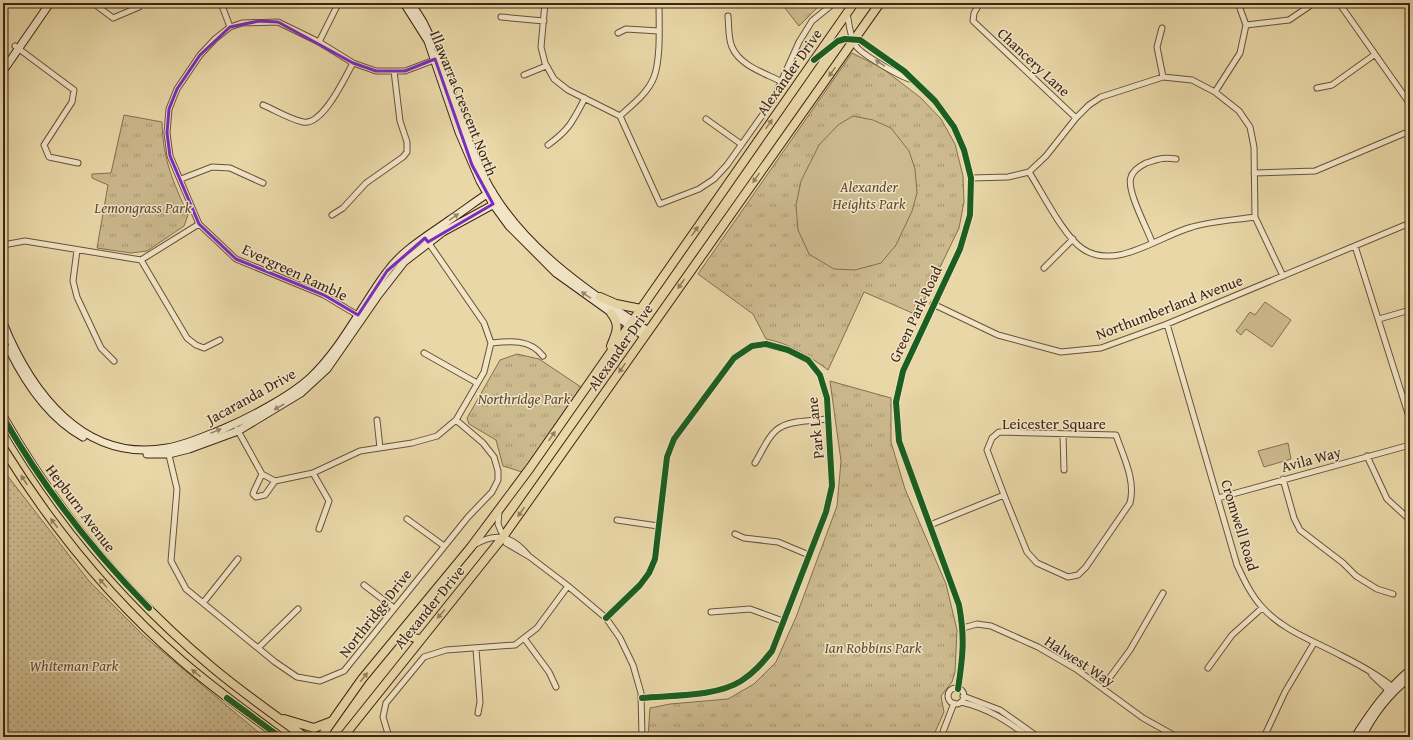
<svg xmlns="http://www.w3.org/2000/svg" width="1413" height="740" viewBox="0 0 1413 740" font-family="'Gentium Book Plus',serif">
  <defs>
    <pattern id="grass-dots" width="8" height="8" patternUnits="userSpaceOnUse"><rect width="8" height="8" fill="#ccb98e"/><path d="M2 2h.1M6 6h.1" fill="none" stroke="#a79673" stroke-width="1.8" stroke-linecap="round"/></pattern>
    <pattern id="park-tufts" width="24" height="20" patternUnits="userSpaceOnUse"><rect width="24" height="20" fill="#ccb98e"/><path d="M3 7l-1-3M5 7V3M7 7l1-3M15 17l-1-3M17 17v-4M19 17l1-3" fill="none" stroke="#a79673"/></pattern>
  </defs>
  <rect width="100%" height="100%" fill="#e9d7a7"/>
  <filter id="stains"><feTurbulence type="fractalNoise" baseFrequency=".005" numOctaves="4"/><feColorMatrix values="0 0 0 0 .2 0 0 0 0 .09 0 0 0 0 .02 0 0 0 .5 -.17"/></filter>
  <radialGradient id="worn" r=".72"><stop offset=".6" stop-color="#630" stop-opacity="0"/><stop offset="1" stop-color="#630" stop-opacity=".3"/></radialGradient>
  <path fill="url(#grass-dots)" stroke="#846e52" d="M3 470 89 581 144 636 264 737H3Z"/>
  <path fill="url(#park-tufts)" stroke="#846e52" d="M781 3H810L817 8 799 26Z
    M852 53 882 68 921 98 941 119 955 144 963 176 964 202 959 228 917 315 864 292 828 370C809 356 789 343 766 339L753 314 698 274Z
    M124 115 162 122C163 161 173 181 188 215L184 226 147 251 131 253 97 248 108 185 92 178V174L111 173Z
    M517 354 539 359 581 387 522 472 503 466 496 440 469 424 467 418 500 360Z
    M830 381 891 398V442L905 489 946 584 957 630 955 672 952 682 941 696 944 712 933 737H648L650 708 670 704 728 699 754 684 776 662 796 617 837 506 841 461Z"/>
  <path fill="#ccb98e" stroke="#846e52" d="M853 116 873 120 891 128 909 151 915 169 917 193 912 211 896 245 881 263 855 270 834 269 809 254 798 230 796 205 801 181 819 145 838 125Z
    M1265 302 1291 320 1272 347 1246 329 1241 335 1236 331 1250 312 1255 315Z
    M1288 443 1291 459 1264 467 1258 451Z"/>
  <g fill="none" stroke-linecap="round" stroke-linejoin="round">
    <defs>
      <path id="street" d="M93 3 113 18 139 7
        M221 3 230 27
        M545 3 541 47 545 63 554 79 568 90 620 116 660 204 699 189 714 179 727 165 773 100 799 42 812 21 834 3
        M980 3 974 13 973 21 1076 118
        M1339 3 1410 104
        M847 13C849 23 850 38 856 46 861 54 901 77 910 79
        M728 16C729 26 728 38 732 47 740 66 765 73 782 82
        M501 17 544 21
        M1246 25 1289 20 1314 3
        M1162 28 1157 47 1163 77
        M618 33 626 29 659 31
        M319 42 337 6V3
        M15 46 74 90 72 102 44 145 49 157 78 163
        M822 53 838 41 845 39 860 40 904 71 935 101 954 127 964 150 971 178 970 215 960 249 903 371 896 402 899 441 959 605C965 638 963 656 958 689
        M524 75 546 66
        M1317 88 1332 85 1374 55
        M1215 92 1240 53 1246 25 1238 3
        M263 105C275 110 289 119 303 122 323 126 345 77 353 63
        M620 116C632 105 648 93 654 77 661 59 659 23 659 3
        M706 119 741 144
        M548 145C570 129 572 122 585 98
        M1029 172C1042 192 1064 237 1083 249 1116 271 1159 236 1192 227 1212 221 1235 220 1255 217
        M1254 173 1315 171 1410 131
        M971 178 1008 177 1029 172 1046 156 1076 118 1089 105 1101 97 1163 77 1192 80 1215 92 1239 111 1250 127 1254 147 1255 217 1283 276
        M181 179 212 167 230 168 263 183
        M332 215 343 208 366 183 403 157 407 152V142L400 121 394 71
        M1152 242C1147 228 1126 190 1131 177 1133 170 1140 166 1146 163 1159 159 1163 157 1176 159
        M3 245 25 241 141 260 199 224
        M1355 246 1410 420
        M77 250 73 281 77 297 101 348 114 361
        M141 260 187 338 196 345 204 348 220 340
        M1044 268 1073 239
        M933 304 998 335 1061 352 1101 348 1167 324 1410 223
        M359 316 324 295 236 259 199 224 170 156 167 133 169 109 177 89 200 55 215 39 230 27 242 23 278 22 319 42 353 63 376 71H405L437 59
        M1379 319 1410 310
        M1167 324 1237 565C1244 580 1251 595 1262 607 1282 630 1314 641 1340 655 1358 664 1379 675 1395 689
        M491 343C511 341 530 339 543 356
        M424 353 477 383
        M377 420 380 448
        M237 429 262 474 275 481 313 473 360 451 412 443 437 436 456 420 484 372 491 343 484 323 428 242
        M1063 434 1064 470
        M168 451 177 489 171 561 186 589 275 662 297 677 320 681 344 671 468 517 492 492 498 480V471L494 457 483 443 456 420
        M1367 456 1387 499 1410 520
        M755 463C762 452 769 433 781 427 793 420 813 421 827 419
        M313 473 329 501 319 529
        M262 474 254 491 253 494 256 497 265 495 275 481
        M1283 479 1294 518 1300 530 1343 563 1356 576 1377 589 1393 594
        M1218 498 1410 445
        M499 511 498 524 506 543 530 557 568 586 606 618 620 638 633 665 641 693 642 737
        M407 519 444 546
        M617 520 658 526
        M930 525 1004 495 1027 552 1037 563 1068 577 1078 575 1086 567 1130 503C1136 480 1123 456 1116 435L999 432 992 438 987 450 1004 495
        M735 534 744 538 778 542 809 555
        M474 545C496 532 511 535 528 555
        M364 585 394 608
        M203 603 238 559
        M711 612 750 609 783 621
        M606 618 640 585 649 573 655 559 667 457 674 439 734 358 752 346 766 344 788 350 808 360 820 375 827 398 832 486 826 512 772 651C763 662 754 673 741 681 716 697 671 695 642 698
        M963 628 977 624 991 626 1038 647 1076 669 1143 718 1177 737
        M524 638 549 672 556 687
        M258 648 298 609
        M476 649 480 702 478 713
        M1208 668 1232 635 1262 608
        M1372 675 1391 693
        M1102 688 1130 650 1163 593
        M948 696a8 8 0 1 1 16 0a8 8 0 1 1-16 0Z
        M963 696 1000 710 1038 737
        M961 702C988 708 1007 721 1029 737
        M389 737 383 717 386 703 424 657 446 650 515 645 537 628 568 586
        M941 737 954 703
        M1264 737 1285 692 1314 643"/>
      <path id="secondary" d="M404 3 428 41 459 132 480 181 493 204 509 226 556 273 644 336
        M411 3 423 22 434 45
        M438 54C454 94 465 139 484 177 519 246 585 289 648 331
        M3 71 50 3
        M3 323C31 392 83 463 167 448 186 445 205 436 223 429 249 418 289 397 310 378 341 349 361 307 386 273 402 250 429 235 451 219 465 210 478 199 492 191
        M9 349C26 384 49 418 83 437
        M147 454H169L189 449 238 431 301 393 327 369 379 294 404 262 443 232 498 202
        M1355 737C1373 709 1385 692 1410 670
        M1362 737C1373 714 1390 693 1410 677"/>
      <path id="primary" d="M600 297 616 304 641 309
        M611 346C616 333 621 326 611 313
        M3 417C57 512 129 598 213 668 243 693 274 715 305 737
        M3 448C52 527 111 600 182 661 213 688 247 712 280 737
        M406 626C408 635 410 638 420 639
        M284 719 314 728 330 722
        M321 737 362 679 471 547 530 468 854 3
        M343 737 503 537 880 3"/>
    </defs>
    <use href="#street" stroke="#68513a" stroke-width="7"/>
    <use href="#secondary" stroke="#3d2415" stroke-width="9"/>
    <use href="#primary" stroke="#3d2415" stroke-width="10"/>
    <use href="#street" stroke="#f1e5c6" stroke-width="5"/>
    <use href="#secondary" stroke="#f1e5c6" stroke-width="7"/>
    <use href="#primary" stroke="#e9d7a7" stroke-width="8"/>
    <defs>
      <path id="cycleway" d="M814 60 838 41 845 39 860 40 904 71 935 101 954 127 964 150 971 178 970 215 960 249 903 371 896 402 899 441 959 605C965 638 963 656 958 689
        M3 417C43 487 92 550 149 608
        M606 618 640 585 649 573 655 559 667 457 674 439 734 358 752 346 766 344 788 350 808 360 820 375 827 398 832 486 826 512 772 651C763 662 754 673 741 681 716 697 671 695 642 698
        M227 698 280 737"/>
    </defs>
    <use href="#cycleway" stroke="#f1e5c6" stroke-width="8"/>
    <use href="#cycleway" stroke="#1b5e20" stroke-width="6"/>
  </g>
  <defs><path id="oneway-solid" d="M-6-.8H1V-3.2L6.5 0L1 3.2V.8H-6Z"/></defs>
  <g fill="#97846e">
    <use href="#oneway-solid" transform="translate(880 63) rotate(-147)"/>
    <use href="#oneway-solid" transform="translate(454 217) rotate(-35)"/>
    <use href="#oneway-solid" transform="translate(586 295) rotate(-145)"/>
    <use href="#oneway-solid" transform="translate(279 407) rotate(150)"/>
    <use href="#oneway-solid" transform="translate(216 431) rotate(-22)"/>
  </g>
  <g fill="#937e5e">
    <use href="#oneway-solid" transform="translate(832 72) rotate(125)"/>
    <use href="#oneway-solid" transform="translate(769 124) rotate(-55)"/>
    <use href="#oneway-solid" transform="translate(756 178) rotate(125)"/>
    <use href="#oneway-solid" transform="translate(695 231) rotate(-55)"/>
    <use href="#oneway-solid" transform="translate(681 284) rotate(125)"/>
    <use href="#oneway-solid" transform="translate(622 368) rotate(125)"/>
    <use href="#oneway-solid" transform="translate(552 436) rotate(-55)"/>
    <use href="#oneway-solid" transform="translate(24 480) rotate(-123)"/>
    <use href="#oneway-solid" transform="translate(521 512) rotate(125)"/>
    <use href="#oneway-solid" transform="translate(54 523) rotate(-127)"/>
    <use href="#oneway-solid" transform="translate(103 583) rotate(-132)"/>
    <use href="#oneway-solid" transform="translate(441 614) rotate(131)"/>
    <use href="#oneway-solid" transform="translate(196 673) rotate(-140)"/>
    <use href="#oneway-solid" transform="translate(364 677) rotate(-52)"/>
  </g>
  <path fill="none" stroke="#7b2cbf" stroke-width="3" stroke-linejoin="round" d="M259 21 278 22 353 63 376 71H405L435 59 472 165 493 204 428 242 425 238 387 271 358 315 324 295 236 259 199 224 170 156 167 133 169 109 177 89 200 55 230 27Z"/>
  <g text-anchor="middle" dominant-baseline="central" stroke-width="3" stroke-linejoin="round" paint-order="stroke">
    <g font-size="15" fill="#3d2415" stroke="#f1e5c6">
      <text transform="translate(1034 62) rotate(43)">Chancery Lane</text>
      <text transform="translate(789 72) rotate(-55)">Alexander Drive</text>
      <text transform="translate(464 103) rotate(68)">Illawarra Crescent North</text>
      <text transform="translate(295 272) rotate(25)">Evergreen Ramble</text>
      <text transform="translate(1169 307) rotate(-21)">Northumberland Avenue</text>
      <text transform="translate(915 314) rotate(-65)">Green Park Road</text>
      <text transform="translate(620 347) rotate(-55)">Alexander Drive</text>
      <text transform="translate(251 396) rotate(-29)">Jacaranda Drive</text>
      <text x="1054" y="423">Leicester Square</text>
      <text transform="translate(815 428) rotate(-96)">Park Lane</text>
      <text transform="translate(1311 459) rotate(-15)">Avila Way</text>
      <text transform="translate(81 508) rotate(53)">Hepburn Avenue</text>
      <text transform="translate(1240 525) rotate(73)">Cromwell Road</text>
      <text transform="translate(429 607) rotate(-51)">Alexander Drive</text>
      <text transform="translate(375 613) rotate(-52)">Northridge Drive</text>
      <text transform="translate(1080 661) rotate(33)">Halwest Way</text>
    </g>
    <g font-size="15" font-style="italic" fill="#614933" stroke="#f1e5c6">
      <text x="869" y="186">Alexander<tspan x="869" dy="17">Heights Park</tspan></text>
      <text x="143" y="207">Lemongrass Park</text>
      <text x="524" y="398">Northridge Park</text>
      <text x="873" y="647">Ian Robbins Park</text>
      <text x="74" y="665">Whiteman Park</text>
    </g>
  </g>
  <rect width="1413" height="740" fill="none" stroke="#e9d7a7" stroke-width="16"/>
  <rect x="4" y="4" width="1405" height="732" fill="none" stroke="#3d2415" stroke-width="2"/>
  <rect x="8" y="8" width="1397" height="724" fill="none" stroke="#3d2415"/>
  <rect width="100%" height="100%" filter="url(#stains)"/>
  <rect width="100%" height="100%" fill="url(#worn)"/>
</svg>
